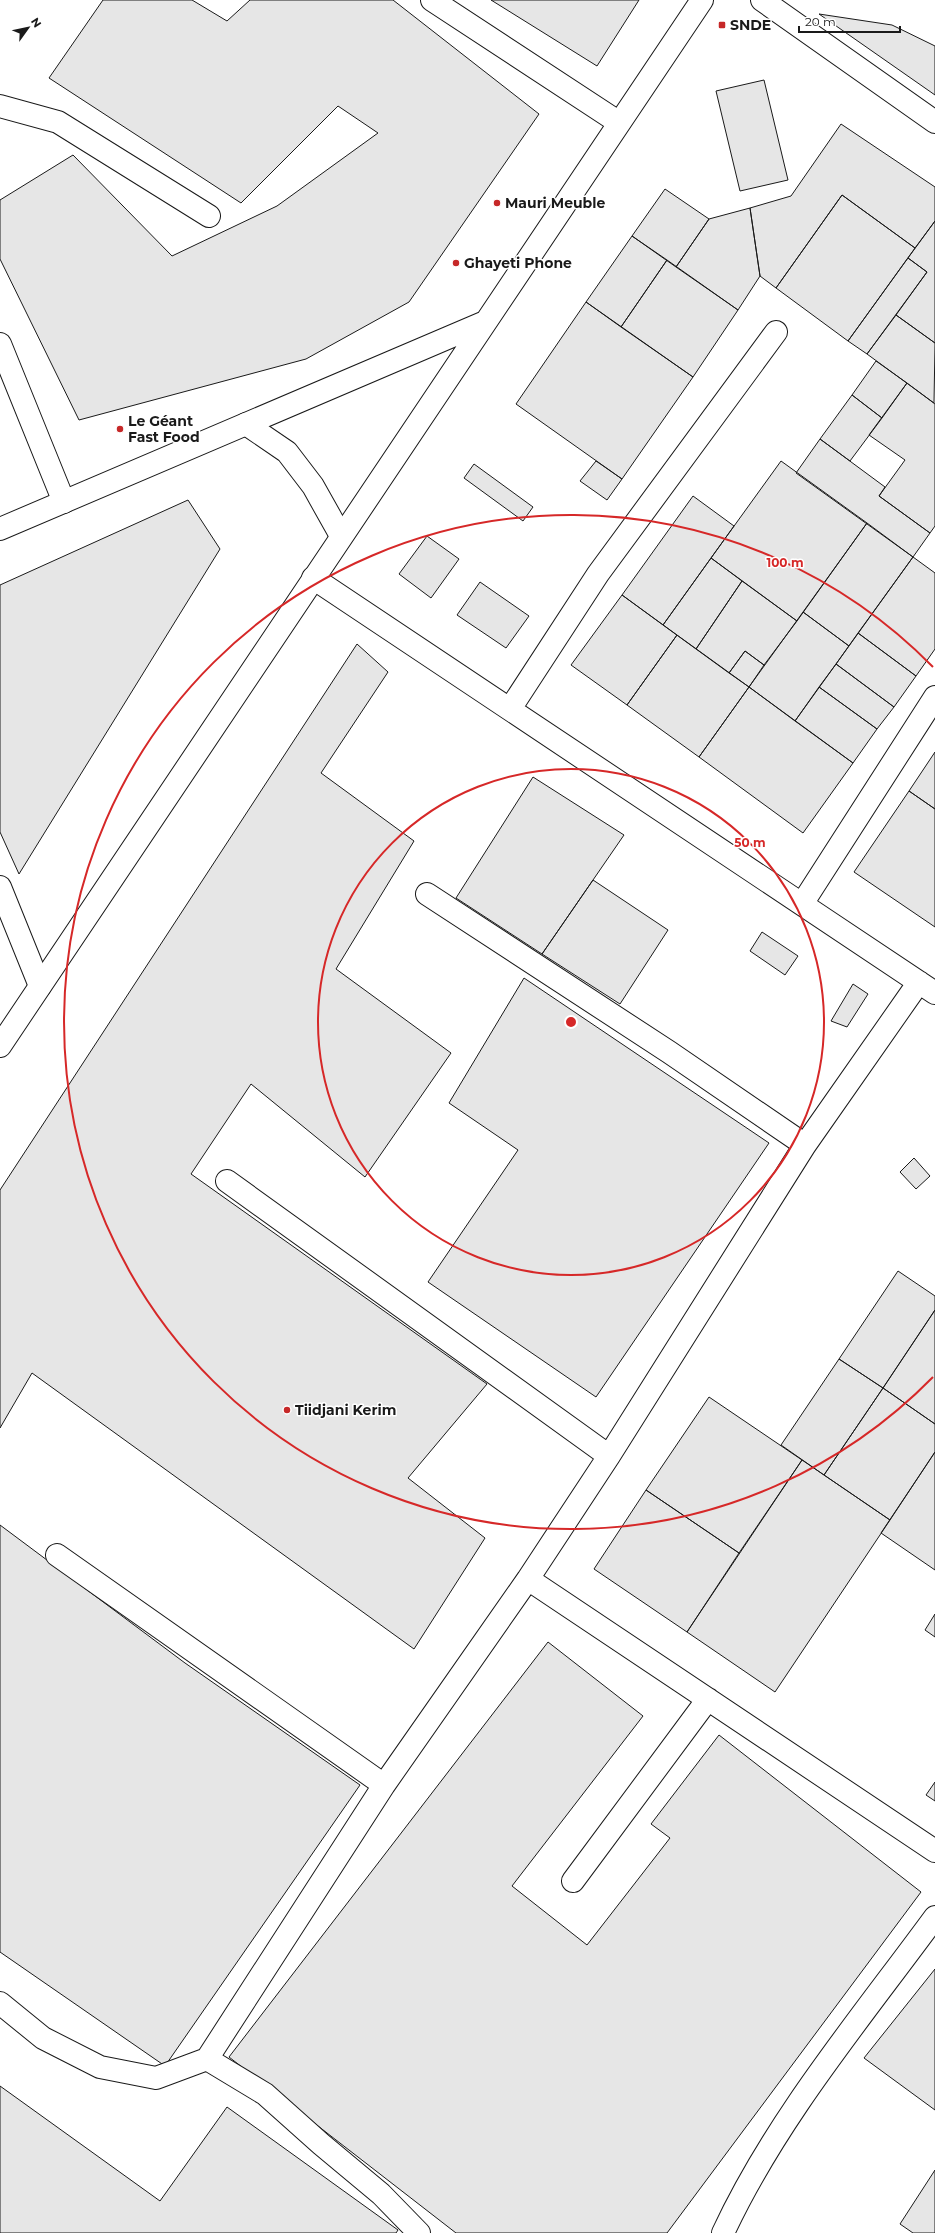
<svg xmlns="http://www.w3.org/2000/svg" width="935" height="2233" viewBox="0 0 935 2233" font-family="Montserrat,sans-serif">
  <rect width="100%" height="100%" fill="#fff"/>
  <path fill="#e6e6e6" stroke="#1a1a1a" d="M103 0H192L227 21 250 0H393L539 114 409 302 306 359 79 420 0 259V200L73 155 172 256 277 206 378 133 338 106 241 203 49 78Z
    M491 0H639L597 66Z
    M819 14 892 25 935 46V95Z
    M764 80 788 180 740 191 716 91Z
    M841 124 935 187V221L915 248 842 195 776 288 760 276 750 208 791 196Z
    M665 189 709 219 676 267 632 236Z
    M842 195 915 248 848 341 776 288Z
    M750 208 760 276 738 310 676 267 709 219Z
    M935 221V343L896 315 927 272 908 258Z
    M632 236 667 260 621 327 586 302Z
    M908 258 927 272 867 354 848 341Z
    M667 260 738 310 693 377 621 327Z
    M586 302 693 377 622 479 516 404Z
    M896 315 935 343 934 403 867 354Z
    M876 361 907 383 882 418 852 395Z
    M907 383 935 404V526L930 533 879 496 905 460 869 435Z
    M852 395 882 418 850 461 820 439Z
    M820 439 885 487 879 496 930 533 913 557 796 473Z
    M596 461 622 479 607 500 580 481Z
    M781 461 867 523 797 621 711 558Z
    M474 464 533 507 523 521 464 478Z
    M693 496 734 526 663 625 622 595Z
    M188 500 220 549 19 874 0 832V585Z
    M867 523 913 557 849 646 803 612Z
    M427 536 459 559 431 598 399 574Z
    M913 557 935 573V649L916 676 858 633Z
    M711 558 742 581 696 649 663 625Z
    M742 581 797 621 764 665 745 651 729 673 696 649Z
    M480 582 529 616 506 648 457 615Z
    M622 595 677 635 627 705 571 665Z
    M803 612 849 646 795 721 749 687Z
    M858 633 916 676 894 707 836 664Z
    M677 635 749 687 699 757 627 705Z
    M357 644 388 672 321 773 414 841 336 969 451 1053 365 1177 251 1084 191 1174 487 1384 408 1478 485 1538 414 1649 32 1373 0 1428V1190Z
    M745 651 764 665 749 687 729 673Z
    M836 664 894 707 877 729 819 687Z
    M749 687 853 763 803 833 699 757Z
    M819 687 877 729 853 763 795 721Z
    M935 752V809L909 791Z
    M533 777 624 835 542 954 456 898Z
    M909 791 935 809V927L854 872Z
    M593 880 668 930 620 1004 542 954Z
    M762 932 798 956 785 975 750 951Z
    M524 978 769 1143 596 1397 428 1282 518 1150 449 1103Z
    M853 984 868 994 847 1027 831 1021Z
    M914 1158 930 1176 916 1189 900 1172Z
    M898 1271 935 1296V1310L883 1388 839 1359Z
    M935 1310V1424L883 1388Z
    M839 1359 883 1388 824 1475 781 1445Z
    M883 1388 935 1424V1452L890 1520 824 1475Z
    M709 1397 802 1460 739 1553 646 1490Z
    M935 1452V1570L881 1533Z
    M802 1460 890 1520 775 1692 687 1632Z
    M646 1490 739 1553 687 1632 594 1569Z
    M0 1525 185 1663 360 1785 165 2066 0 1952Z
    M935 1614V1637L925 1630Z
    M548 1642 643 1716 512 1886 587 1945 670 1838 651 1824 719 1735 921 1892 667 2233H456L229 2057Z
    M935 1782V1801L926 1795Z
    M935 1969V2110L864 2058Z
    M0 2086 160 2201 227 2107 398 2230 396 2233H0Z
    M935 2170V2233H913L900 2224Z"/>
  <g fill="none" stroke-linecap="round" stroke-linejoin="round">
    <defs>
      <path id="minor" d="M432 0 618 122
        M762 0 935 122
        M0 106 58 122 209 216
        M0 344 64 502
        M246 424 287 452 313 486 341 536
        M313 578 935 993
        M510 709 598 574 776 332
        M0 887 40 986
        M427 894 669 1052 805 1145
        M802 904 935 697
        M227 1181 609 1456
        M57 1555 384 1785
        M528 1579 935 1851
        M573 1881 708 1699
        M0 2003 43 2038 100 2067 156 2078 207 2059 384 1785 528 1579 609 1456 805 1145 919 982
        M207 2059 265 2094 321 2144 381 2194 419 2233
        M723 2233C776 2119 861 2018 935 1917"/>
      <path id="tertiary" d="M0 529 485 322
        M0 1046 702 0"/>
    </defs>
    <use href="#minor" stroke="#1a1a1a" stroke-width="24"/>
    <use href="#tertiary" stroke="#1a1a1a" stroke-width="24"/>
    <use href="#minor" stroke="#fff" stroke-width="22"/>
    <use href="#tertiary" stroke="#fff" stroke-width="22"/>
  </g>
  <g fill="none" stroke="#d62828" stroke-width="2">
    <circle cx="571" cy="1022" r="253"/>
    <path d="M933 1377A507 507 0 1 1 933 667"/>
  </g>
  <g fill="#c62828" stroke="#fff" stroke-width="1.5">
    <rect x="718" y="21" width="8" height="8" rx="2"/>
    <circle cx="497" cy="203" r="4"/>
    <circle cx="456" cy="263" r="4"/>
    <circle cx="120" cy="429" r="4"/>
    <circle cx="287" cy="1410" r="4"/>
  </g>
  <g text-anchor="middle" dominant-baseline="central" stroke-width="3" stroke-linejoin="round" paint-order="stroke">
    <g font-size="14" font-weight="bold" fill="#1a1a1a" stroke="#fff" text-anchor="start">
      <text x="730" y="25">SNDE</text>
      <text x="505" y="203">Mauri Meuble</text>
      <text x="464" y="263">Ghayeti Phone</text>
      <text x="128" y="421">Le Géant<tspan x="128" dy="16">Fast Food</tspan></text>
      <text x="295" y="1410">Tiidjani Kerim</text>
    </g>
  </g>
  <circle cx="571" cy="1022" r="6" fill="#d62828" stroke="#fff" stroke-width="2"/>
  <g font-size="12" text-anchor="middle" font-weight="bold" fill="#d62828" stroke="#fff" stroke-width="3" stroke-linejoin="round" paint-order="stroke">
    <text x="785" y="567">100 m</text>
    <text x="750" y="847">50 m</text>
  </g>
  <g transform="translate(28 28) rotate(57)" stroke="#ffffff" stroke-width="3" paint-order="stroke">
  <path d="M0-3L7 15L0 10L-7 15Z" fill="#1a1a1a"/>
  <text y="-6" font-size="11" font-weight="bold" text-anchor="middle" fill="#1a1a1a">N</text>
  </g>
  <path d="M799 26v6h101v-6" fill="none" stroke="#1a1a1a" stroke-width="2"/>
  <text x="805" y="26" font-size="12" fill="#1a1a1a" stroke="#ffffff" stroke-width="3" paint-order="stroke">20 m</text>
</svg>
